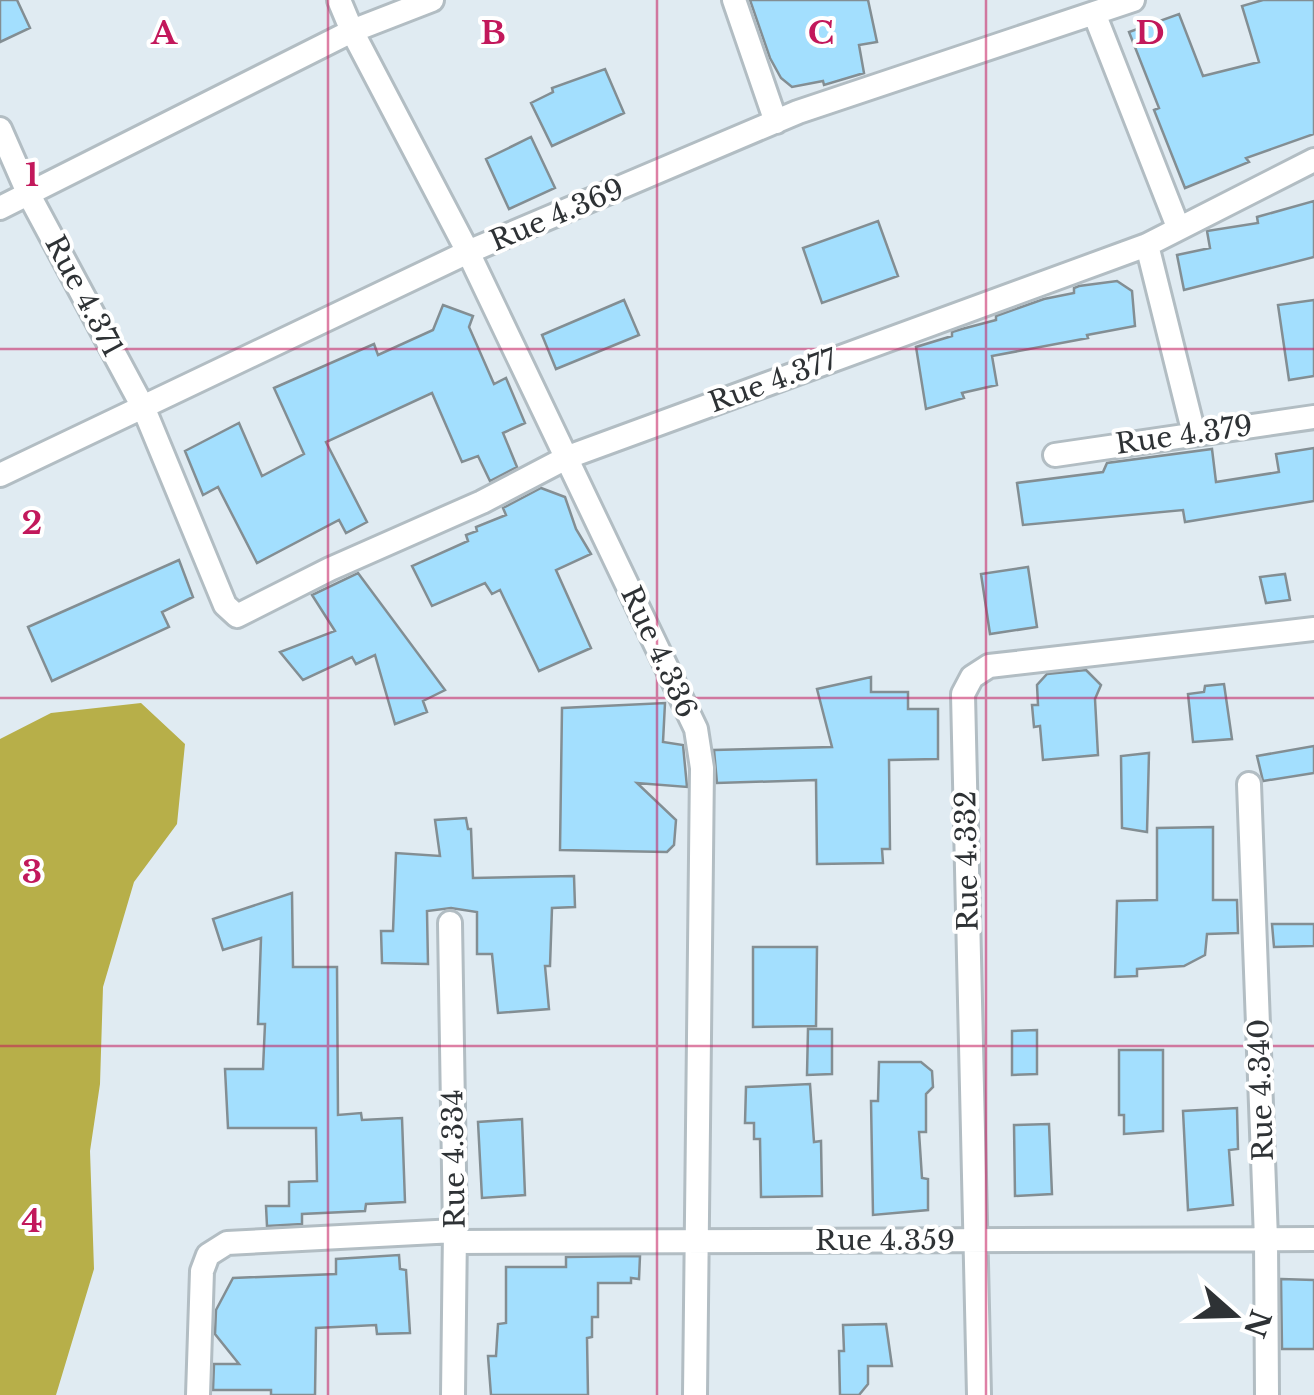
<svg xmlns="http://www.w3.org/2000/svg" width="1314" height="1395" viewBox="0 0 1314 1395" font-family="'Libre Baskerville',serif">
  <rect width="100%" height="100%" fill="#e0ebf2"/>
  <path fill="#b7af49" d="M141 703 185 744 177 824 134 882 103 987 100 1084 90 1151 94 1269 56 1395H0V739L51 713Z"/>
  <path fill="#a3dffe" stroke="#838e93" stroke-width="2.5" d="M0 0H17L30 28 0 42Z
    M750 0H868L877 42 859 45 864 73 824 85 823 81 792 87 781 78 770 58Z
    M1263 0H1314V134L1246 158 1249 162 1185 188 1154 110 1159 108 1129 32 1179 14 1203 76 1259 62 1242 6Z
    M605 69 624 113 552 146 531 103 553 92 552 88Z
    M531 137 555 188 509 209 486 159Z
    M1314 201V257L1184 290 1177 255 1210 248 1207 231 1258 223 1257 217Z
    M878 221 898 276 822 303 803 248Z
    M1117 281 1132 291 1135 326 1087 335 1088 338 992 356 997 385 962 393 964 398 926 409 916 347 952 336V332L962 329 996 320V316L1044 299 1074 293V288L1079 286Z
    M624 300 639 335 556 369 542 335Z
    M1314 300V376L1289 380 1278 305Z
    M443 305 473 316 469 327 494 384 506 378 525 423 503 433 517 467 490 481 478 456 462 462 432 393 326 442 367 522 346 533 339 520 257 563 218 487 203 495 185 451 239 423 262 476 304 454 274 388 374 344 378 355 433 330Z
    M1314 448V501L1185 522 1183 510 1023 525 1017 483 1103 472 1107 463 1212 449 1216 482 1279 472 1276 454Z
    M541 488 565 497 576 529 591 554 556 570 591 648 539 671 500 590 492 594 485 583 432 606 412 566 468 541 466 535 477 531 476 527 506 515 503 508Z
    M179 560 193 597 162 612 169 627 52 681 28 627Z
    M1028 567 1037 627 990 634 981 574Z
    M358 573 445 690 423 701 427 712 395 724 375 655 356 664 352 657 303 680 280 652 335 631 312 595Z
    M1285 574 1290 600 1266 603 1260 577Z
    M1086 670 1101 685 1095 699 1098 755 1043 760 1040 726 1034 727 1032 705H1038L1037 685 1047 674Z
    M871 677V692H908V709H938V759L889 760 890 849H882L883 863 817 864 816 780 717 783 714 750 832 747 817 689Z
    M1224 684 1232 739 1193 742 1188 694 1204 692 1205 686Z
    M665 703 663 742 683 745 687 787 637 783 676 820 674 845 667 852 560 850 562 708Z
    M1314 746V773L1263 781 1257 756Z
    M1149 753 1147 832 1122 828 1121 756Z
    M466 818 468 829H471L473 878 574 876 575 907 552 908 550 966H545L549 1009 498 1013 492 954H477V912L451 908 427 911 428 964 382 963 381 931H393L396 853 440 856 435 820Z
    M1213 827V900H1237L1238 933 1207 934 1205 955 1184 966 1137 969V976L1115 977 1117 901 1157 900V828Z
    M292 893 293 967H337L338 1115 361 1113 362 1120 402 1118 405 1202 366 1204 365 1211 302 1214V1224L267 1226 266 1206H289V1182L317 1181 316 1128H228L225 1069H263L265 1024H258L261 938 223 950 213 919Z
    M1272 924H1314V946L1274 947Z
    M753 947H817L816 1026 753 1027Z
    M808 1029H832V1074L807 1075Z
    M1037 1030V1074L1012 1075V1031Z
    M1119 1050H1163V1131L1124 1134V1115H1119Z
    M879 1062H921L932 1071 933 1087 926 1094V1132H919L922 1178 928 1179V1210L873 1215 871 1101H878Z
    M810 1084 814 1142 821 1141 822 1196 761 1197 760 1139H754V1123H745L746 1087Z
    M1237 1108 1238 1149 1229 1150 1233 1205 1188 1210 1183 1111Z
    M522 1119 525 1195 482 1198 478 1122Z
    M1049 1124 1052 1194 1015 1196 1014 1125Z
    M399 1255 400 1269 406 1270 410 1333 377 1334 376 1325 316 1328 315 1395H271V1390H213L214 1364H239L215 1334 216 1310 233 1278 336 1274V1259Z
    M640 1256 639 1279 631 1278V1283H598V1317H592V1337L587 1338 588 1395H491L488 1356H496L498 1324 506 1323V1267H566V1257Z
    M1281 1279 1314 1280V1349H1282Z
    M886 1324 892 1366H868V1384L859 1395H840L839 1351H844L843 1325Z"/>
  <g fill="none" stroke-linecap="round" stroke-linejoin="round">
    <defs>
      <path id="street" d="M339 0 352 31 432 0
        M734 0 776 122
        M1094 13 1178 227
        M0 129 29 195 144 409 225 605 237 616 330 569 482 502 568 457 1147 245 1314 160
        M0 208 352 31 468 252 696 729 702 768 695 1395
        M1147 245 1194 434
        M1055 455 1314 417
        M0 475 468 252 798 112 1133 0
        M1249 784 1266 1239 1267 1395
        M450 923 455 1231 453 1395
        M455 1242 1314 1239
        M198 1395 202 1271 208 1255 227 1243 455 1231
        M979 1395 963 694 972 677 989 666 1314 629"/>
    </defs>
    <use href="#street" stroke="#b2bdc3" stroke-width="28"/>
    <use href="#street" stroke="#fff" stroke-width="22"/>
  </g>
  <path fill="none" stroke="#c2185b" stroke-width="2.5" stroke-opacity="0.55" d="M328 0V1395M657 0V1395M986 0V1395M0 349H1314M0 698H1314M0 1046H1314"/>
  <g text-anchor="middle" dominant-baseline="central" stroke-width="8" stroke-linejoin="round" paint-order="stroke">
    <g font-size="28" fill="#2e3235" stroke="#fff">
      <text transform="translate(557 215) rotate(-23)">Rue 4.369</text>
      <text transform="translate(84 296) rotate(62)">Rue 4.371</text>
      <text transform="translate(773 381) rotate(-20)">Rue 4.377</text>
      <text transform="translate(1184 435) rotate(-8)">Rue 4.379</text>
      <text transform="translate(659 652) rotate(65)">Rue 4.336</text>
      <text transform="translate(967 861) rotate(-91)">Rue 4.332</text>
      <text transform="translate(1261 1090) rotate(-92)">Rue 4.340</text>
      <text transform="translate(454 1159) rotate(-91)">Rue 4.334</text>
      <text x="885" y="1240">Rue 4.359</text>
    </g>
  </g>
  <g font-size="32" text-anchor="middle" font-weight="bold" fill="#c2185b" stroke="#fff" stroke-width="8" stroke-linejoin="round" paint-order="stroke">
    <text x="164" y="44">A</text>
    <text x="493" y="44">B</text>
    <text x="821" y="44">C</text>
    <text x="1150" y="44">D</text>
    <text x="32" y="186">1</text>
    <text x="32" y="534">2</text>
    <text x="32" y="883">3</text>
    <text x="32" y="1232">4</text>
  </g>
  <g transform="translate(1234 1315) rotate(110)" stroke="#ffffff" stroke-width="8" paint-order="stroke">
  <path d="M0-8L18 38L0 25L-18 38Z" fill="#2e3235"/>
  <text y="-15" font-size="28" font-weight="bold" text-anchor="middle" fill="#2e3235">N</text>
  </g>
</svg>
